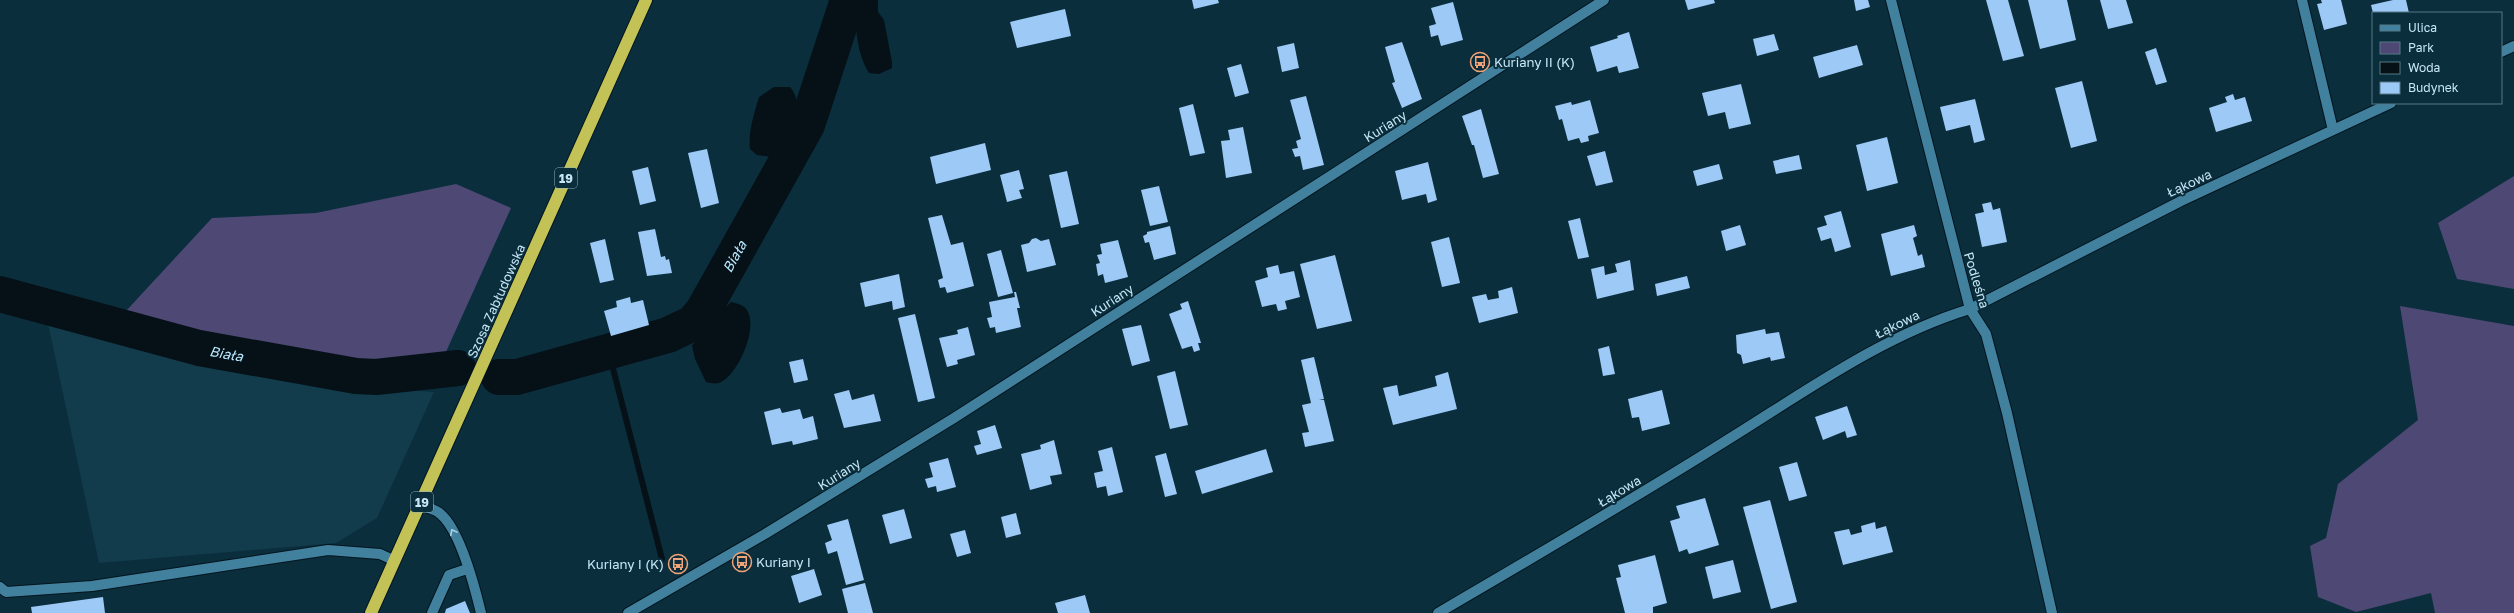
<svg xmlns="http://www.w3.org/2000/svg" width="2514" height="613" viewBox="0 0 2514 613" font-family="'Golos Text',sans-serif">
  <rect width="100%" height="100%" fill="#0b2e3d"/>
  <path fill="#123b4b" d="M48 323 352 386 434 392 377 518 336 543 99 563Z"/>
  <path fill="#4e4874" d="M2514 176V289L2457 279 2438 223Z
    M456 184 511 208 445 354 373 368 226 345 126 311 212 218 316 213Z
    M2400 306 2514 326V613H2435L2431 593 2356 612 2318 597 2310 546 2326 538 2338 484 2418 420Z"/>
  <path fill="#051117" d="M858 0H878V12L884 20 892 62V68L879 74 869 73C857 55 853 21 858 0Z
    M774 87H790C809 110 785 136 772 157L757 155 750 149C748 132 754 114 759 97Z
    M731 302C735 303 740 304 743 306 763 320 738 377 719 383 715 384 710 383 706 382L695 359 692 346 702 330Z"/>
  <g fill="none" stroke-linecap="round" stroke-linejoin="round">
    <path stroke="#051117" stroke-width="6" d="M609 353 662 559"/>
    <g stroke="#051117" stroke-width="36">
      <path id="s1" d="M0 294 199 348 356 376 376 377 458 368"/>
      <path id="s2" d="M499 377H517L668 335 693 323 703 311 807 125 848 0"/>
    </g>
  </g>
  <path fill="#9dc9f6" d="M1192 0H1218L1219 3 1194 9Z
    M1685 0H1714L1715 3 1688 10Z
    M1854 0H1868L1870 7 1856 11Z
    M1986 0H2008L2024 56 2003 61Z
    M2028 0H2067L2076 40 2040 49Z
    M2100 0H2126L2133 23 2108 29Z
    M2321 0H2341L2347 24 2324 30 2317 4 2322 3Z
    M2393 0H2406L2409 13H2373L2371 5Z
    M1453 2 1463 40 1441 46 1438 35 1431 37 1429 26 1436 24 1431 8Z
    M1065 9 1071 36 1017 48 1010 22Z
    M1629 32 1639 68 1619 73 1617 66 1597 72 1590 47 1618 38 1617 36Z
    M1774 34 1779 50 1757 56 1753 39Z
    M1402 42 1422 99 1402 108 1392 83 1395 82 1385 47Z
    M1294 43 1299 68 1282 72 1277 47Z
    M1857 45 1863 65 1819 78 1813 57Z
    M2156 48 2167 82 2156 85 2145 52Z
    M1241 64 1249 93 1235 97 1227 68Z
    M2082 81 2097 141 2071 148 2055 88Z
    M1741 84 1751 124 1729 129 1725 112 1708 116 1702 93Z
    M2233 94 2235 100 2245 97 2252 121 2216 132 2209 108 2227 102 2225 97Z
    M1306 96 1324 165 1303 170 1300 156 1295 157 1292 149 1298 148 1296 141 1301 139 1290 100Z
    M1975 99 1985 140 1974 143 1970 125 1946 131 1940 107Z
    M1590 100 1599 133 1588 136 1589 141 1581 143 1579 138 1568 141 1562 119 1559 120 1555 106 1571 102 1572 105Z
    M1193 104 1205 153 1190 156 1179 108Z
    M1481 109 1499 174 1483 178 1474 145H1472L1462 116Z
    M1243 127 1252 173 1226 178 1221 141 1230 140 1228 130Z
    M1887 137 1898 183 1867 191 1856 145Z
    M985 143 991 170 936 184 930 157Z
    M707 149 719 203 701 208 688 153Z
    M1605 151 1613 182 1596 186 1587 156Z
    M1799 155 1802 169 1776 174 1773 161Z
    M1428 162 1437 200 1428 203 1426 194 1402 200 1395 171Z
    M1719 164 1723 179 1697 186 1693 171Z
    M648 167 656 201 640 205 632 171Z
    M1019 170 1024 189 1019 190 1022 198 1007 202 1000 175Z
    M1067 171 1079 224 1061 228 1049 175Z
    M1159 186 1168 222 1150 226 1141 190Z
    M1991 202 1993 210 2000 208 2007 242 1982 247 1975 214 1984 212 1982 204Z
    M1841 211 1851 247 1835 252 1831 238 1821 241 1817 228 1827 225 1824 216Z
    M942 215 951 245 963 242 974 286 947 293 945 287 940 288 938 280 943 278 928 218Z
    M1580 218 1589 257 1578 259 1568 221Z
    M1740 225 1746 245 1726 251 1721 231Z
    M1914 225 1917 236 1913 238 1918 256 1922 254 1925 267 1891 276 1881 234Z
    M1170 226 1176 254 1154 260 1149 242 1145 243 1143 236 1147 234V232Z
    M655 229 661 257 665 256 666 260 669 259 672 273 647 276 638 232Z
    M1449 237 1460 283 1442 287 1431 242Z
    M1036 238 1041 241 1049 239 1056 265 1027 272 1021 245 1029 243 1032 239Z
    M605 239 614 280 600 283 590 243Z
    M1118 240 1128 277 1105 283 1103 274 1098 276 1096 264 1100 263 1097 255 1102 254 1100 244Z
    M1001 250 1013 293 998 297 987 254Z
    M1335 255 1352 321 1317 329 1300 264Z
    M1630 260 1634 290 1597 299 1591 269 1604 266 1605 275 1617 272 1615 264Z
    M1278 265 1280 274 1294 271 1300 297 1285 301 1287 309 1278 311 1276 304 1262 307 1255 281 1268 277 1266 268Z
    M899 274 905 307 893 310 892 301 865 307 860 283Z
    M1687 276 1690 288 1657 296 1655 284Z
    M1512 287 1518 313 1479 323 1472 297 1486 294 1488 300 1499 298 1498 291Z
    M1014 292H1016L1020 308H1017L1021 327 996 333 995 327 990 328 987 318 992 317 989 302 1015 297Z
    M630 297 631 303 643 300 649 325 611 336 604 311 617 307 616 301Z
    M1188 301 1201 343H1198L1200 350 1194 352 1192 346 1182 349 1169 314 1182 309 1180 304Z
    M915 314 935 398 918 402 898 318Z
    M1141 325 1150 361 1132 366 1122 329Z
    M968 327 975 355 957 360 958 364 947 367 939 338 958 334 957 330Z
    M1765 329 1766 334 1779 332 1785 358 1771 361 1770 357 1743 364 1741 355 1737 353 1736 335Z
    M1609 346 1615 374 1603 376 1598 349Z
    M1314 357 1324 399 1319 400H1324L1334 441 1305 447 1302 433 1309 432 1302 405 1311 403 1301 360Z
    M803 359 808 380 794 383 789 362Z
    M1175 371 1188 425 1170 429 1157 376Z
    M1448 372 1457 409 1393 425 1383 388 1397 385 1399 396 1437 386 1435 376Z
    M849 390 852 400 874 394 881 421 844 428 834 394Z
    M1662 390 1670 424 1642 431 1639 417 1632 418 1628 399Z
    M1847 406 1857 435 1847 438 1845 431 1823 440 1815 417Z
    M780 408 782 413 800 409 803 419 813 416 818 439 793 445 792 441 772 445 764 412Z
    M995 425 1002 448 977 455 974 446 981 444 977 431Z
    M1054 440 1062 474 1050 476 1052 484 1030 490 1021 454 1041 449 1040 445Z
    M1112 447 1123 492 1108 496 1106 486 1097 488 1094 473 1103 471 1098 451Z
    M1266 449 1273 472 1202 494 1195 471Z
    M1166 453 1177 494 1165 497 1155 456Z
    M948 458 956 487 937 492 936 486 928 488 925 479 933 477 929 463Z
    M1797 462 1807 496 1789 501 1779 467Z
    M1705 498 1719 545 1689 554 1687 549 1679 552 1670 521 1680 518 1676 506Z
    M1770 500 1797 602 1771 609 1743 507Z
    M904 509 912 538 890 544 882 515Z
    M1016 513 1021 534 1006 538 1001 517Z
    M848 519 864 580 846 585 837 551 828 554 825 543 832 540 827 525Z
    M1875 522 1876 529 1886 526 1893 552 1843 565 1834 532 1849 529 1851 535 1862 532 1861 526Z
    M965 530 971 553 957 557 950 534Z
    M1655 555 1667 603 1653 607V613H1625L1616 578 1621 577 1618 565Z
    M1733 560 1741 592 1713 599 1705 567Z
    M814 569 822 595 799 603 791 576Z
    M865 583 873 613H848L842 589Z
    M1085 595 1090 613H1058L1055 603Z
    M103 597 105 613H32L31 607Z
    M465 601 470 613H445L446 609Z"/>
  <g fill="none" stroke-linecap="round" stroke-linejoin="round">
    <defs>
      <path id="minor" d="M1891 0 1970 309 1986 334 2007 413 2052 613
        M2302 0 2333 130
        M2501 52 2514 46
        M421 505C426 507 433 509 438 512 459 526 475 588 481 613
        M0 587 6 592 92 586 328 550 380 554 395 561
        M432 613 449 575 467 569
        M628 613 765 534 954 418 1604 0
        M1438 613C1534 557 1630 501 1724 442 1802 394 1881 336 1970 309L2181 201 2391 103"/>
      <path id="highway" d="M371 613 646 0"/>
    </defs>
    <use href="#minor" stroke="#03151e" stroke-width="12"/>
    <use href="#highway" stroke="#03151e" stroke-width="14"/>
    <use href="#minor" stroke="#41819e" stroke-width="10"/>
    <use href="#highway" stroke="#c2c256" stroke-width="12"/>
  </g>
  <defs><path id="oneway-chevron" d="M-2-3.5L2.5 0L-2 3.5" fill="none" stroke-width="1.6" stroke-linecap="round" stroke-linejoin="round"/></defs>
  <use stroke="#acd3e4" href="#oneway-chevron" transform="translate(453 532) rotate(-118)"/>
  <defs>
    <symbol id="bus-ring" viewBox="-11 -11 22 22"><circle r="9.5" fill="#0b2e3d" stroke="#f0a378" stroke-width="1.5"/><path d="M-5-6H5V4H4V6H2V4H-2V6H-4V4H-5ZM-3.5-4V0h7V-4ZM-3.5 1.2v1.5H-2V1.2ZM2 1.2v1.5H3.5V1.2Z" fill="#f0a378"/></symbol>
  </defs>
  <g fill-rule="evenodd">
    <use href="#bus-ring" x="1469" y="51" width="22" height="22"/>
    <use href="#bus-ring" x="731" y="551" width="22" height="22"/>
    <use href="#bus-ring" x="667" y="553" width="22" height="22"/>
  </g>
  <g text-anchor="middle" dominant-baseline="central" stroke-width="4" stroke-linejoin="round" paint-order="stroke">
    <g fill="#0b2e3d" stroke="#8fb0be" stroke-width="1">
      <rect x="555" y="168" width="22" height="20" rx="3"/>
      <rect x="411" y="492" width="22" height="20" rx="3"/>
    </g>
    <g font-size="12" font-weight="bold" fill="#c7e7f6">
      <text x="566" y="178">19</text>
      <text x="422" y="502">19</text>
    </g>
    <g font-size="13" fill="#c7e7f6" stroke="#0b2e3d" text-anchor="start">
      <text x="1494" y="62">Kuriany II (K)</text>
      <text x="756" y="562">Kuriany I</text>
      <text x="664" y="564" text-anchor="end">Kuriany I (K)</text>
    </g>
    <g font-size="13" fill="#c7e7f6" stroke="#0b2e3d">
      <text transform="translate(1385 126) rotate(-32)">Kuriany</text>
      <text transform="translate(2189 183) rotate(-25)">Łąkowa</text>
      <text transform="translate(1977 280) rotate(73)">Podleśna</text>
      <text transform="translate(1112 300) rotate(-33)">Kuriany</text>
      <text transform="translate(496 301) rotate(-66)">Szosa Zabłudowska</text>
      <text transform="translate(1897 324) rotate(-26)">Łąkowa</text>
      <text transform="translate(839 474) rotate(-32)">Kuriany</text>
      <text transform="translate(1619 491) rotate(-31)">Łąkowa</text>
    </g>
    <g font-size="14" font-style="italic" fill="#b8e7fe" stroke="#0b2e3d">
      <text stroke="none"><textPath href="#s2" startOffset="281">Biała</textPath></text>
      <text stroke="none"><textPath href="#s1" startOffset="234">Biała</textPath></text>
    </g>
  </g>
  <rect x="2372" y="12" width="130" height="92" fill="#0b2e3d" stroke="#567887"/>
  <rect x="2380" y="25" width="20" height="6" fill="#41819e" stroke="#567887"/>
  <text x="2408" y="32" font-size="12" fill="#c7e7f6">Ulica</text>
  <rect x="2380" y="42" width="20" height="12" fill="#4e4874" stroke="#567887"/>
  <text x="2408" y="52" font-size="12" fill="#c7e7f6">Park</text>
  <rect x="2380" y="62" width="20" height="12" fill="#051117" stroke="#567887"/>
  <text x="2408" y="72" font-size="12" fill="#c7e7f6">Woda</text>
  <rect x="2380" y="82" width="20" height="12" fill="#9dc9f6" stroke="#567887"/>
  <text x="2408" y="92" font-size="12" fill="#c7e7f6">Budynek</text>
</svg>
